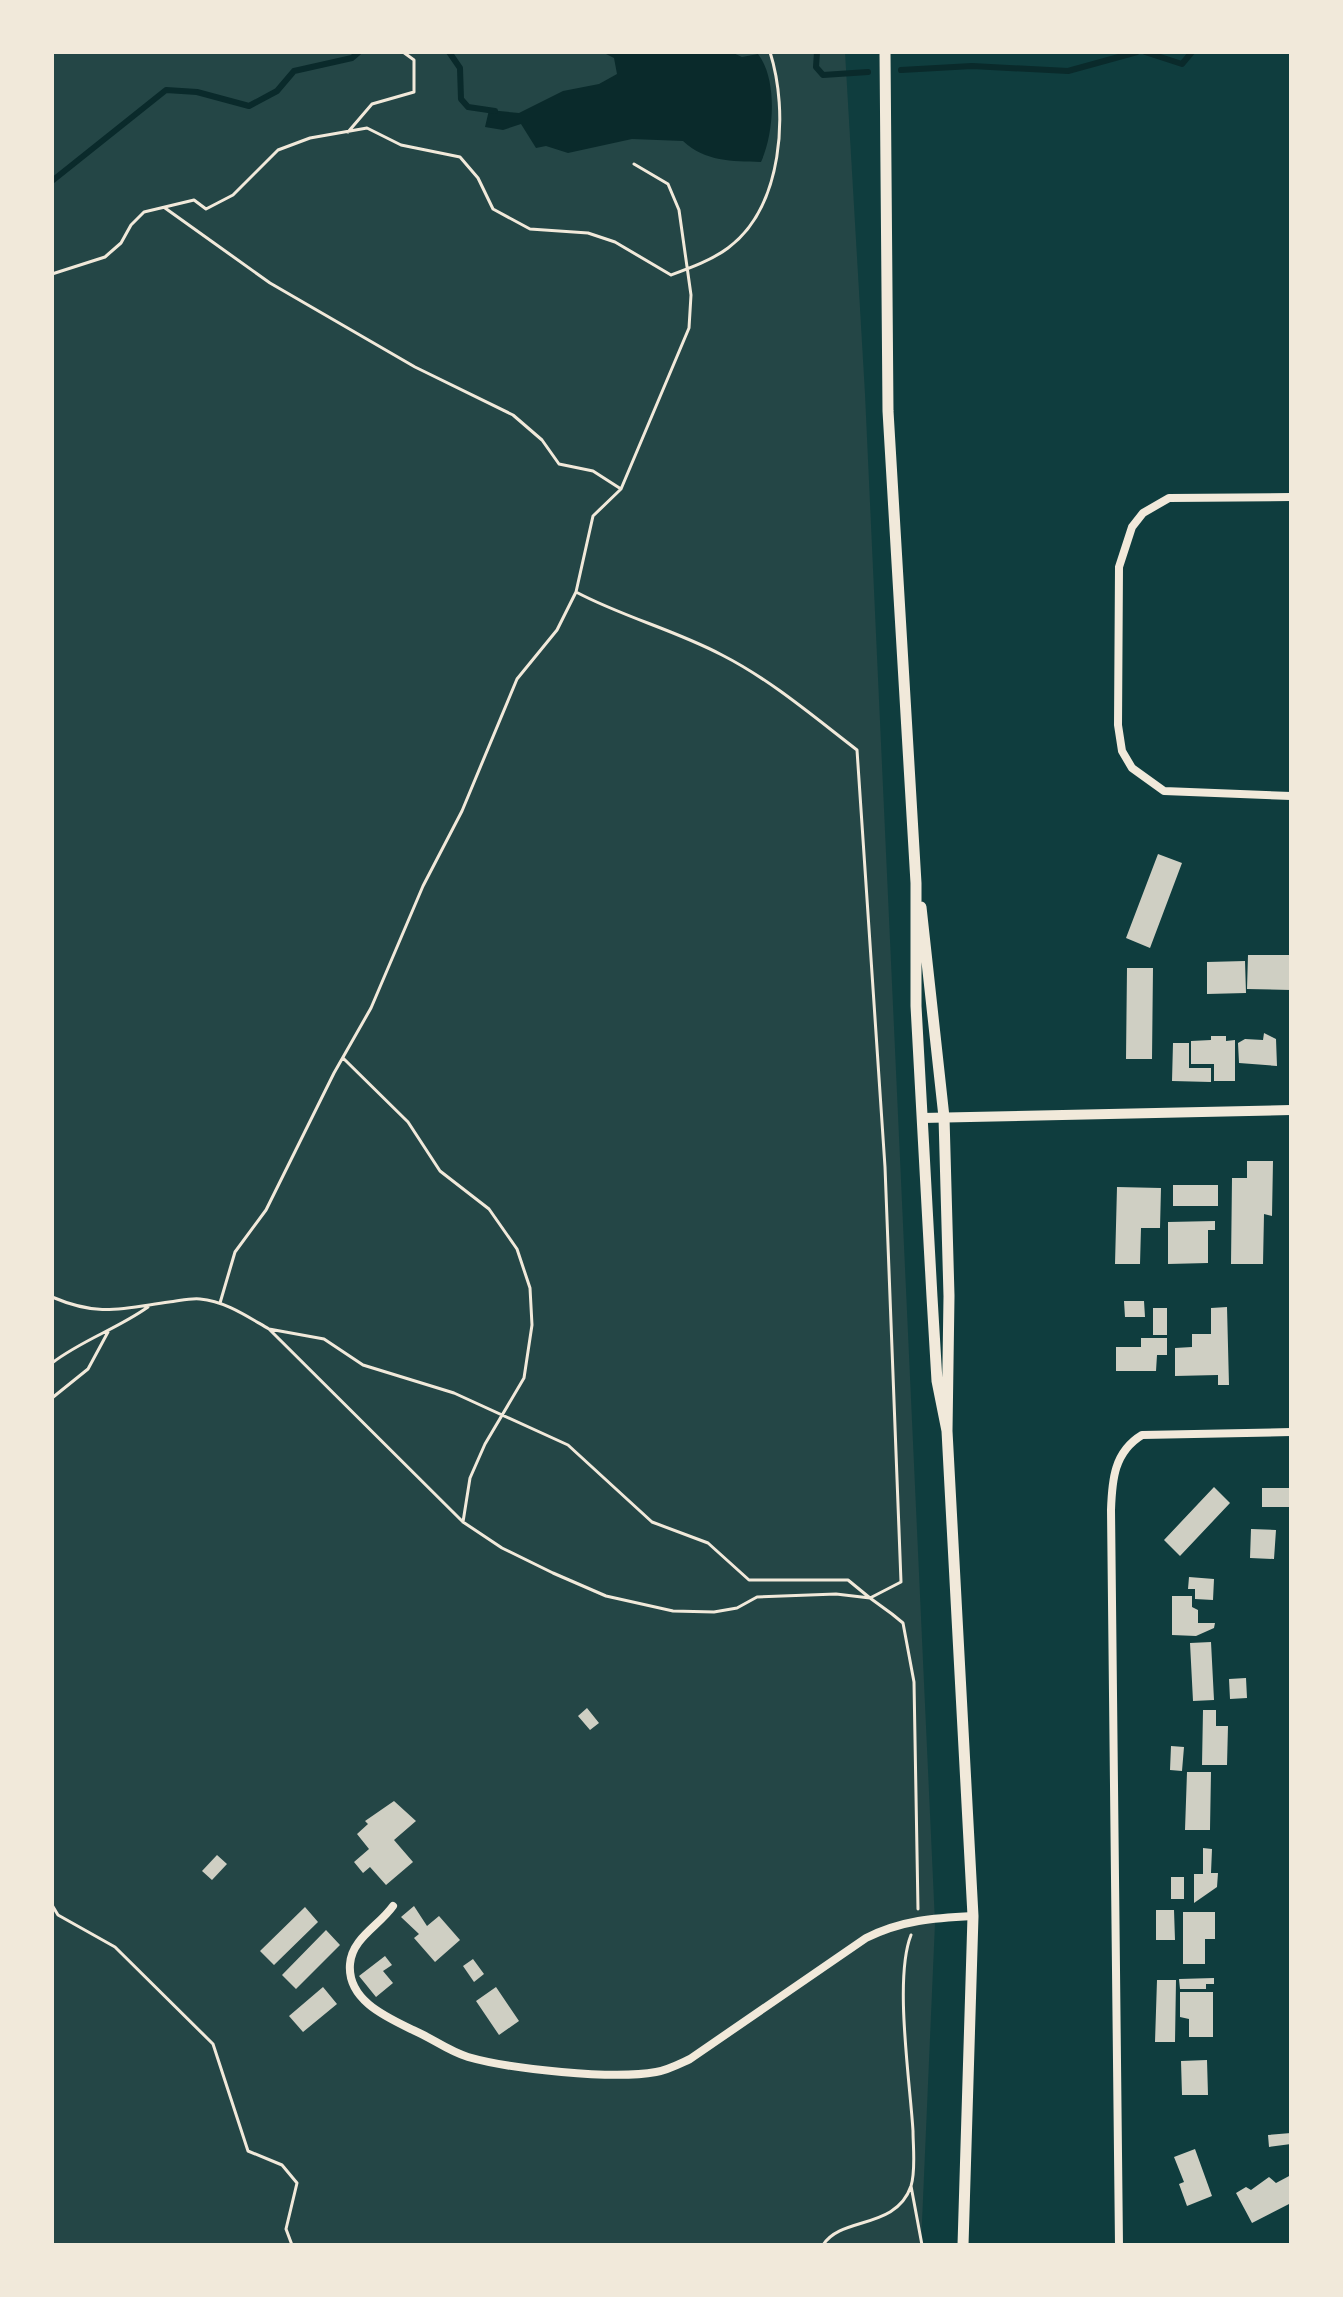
<svg xmlns="http://www.w3.org/2000/svg" width="1343" height="2297" viewBox="0 0 1343 2297" font-family="'Archivo Narrow',sans-serif">
  <rect width="100%" height="100%" fill="#0f3d3e"/>
  <path fill="#244646" d="M52 52H845L865 394 935 1923 921 2245H52Z"/>
  <path fill="#0a2a2b" d="M602 52H731L742 57 758 54C778 80 774 134 761 162 731 161 706 162 683 141L632 139 568 153 546 146 536 148 521 124 503 130 485 127 489 110 519 113 563 91 599 84 617 74 614 58Z"/>
  <g fill="none" stroke-linecap="round" stroke-linejoin="round">
    <path stroke="#0a2a2b" stroke-width="6" d="M449 52 460 68 461 99 468 107 495 111
      M817 52 816 67 823 75 868 72
      M1145 52 1182 64 1192 52
      M901 70 972 66 1068 71 1137 52
      M52 181 166 90 197 92 249 106 277 91 294 71 352 58 359 52"/>
  </g>
  <path fill="#cfcfc3" d="M1158 854 1182 863 1150 948 1126 938Z
    M1248 955H1291V990L1247 989Z
    M1245 961 1246 993 1207 994V962Z
    M1127 968H1153L1152 1059H1126Z
    M1264 1033 1276 1039 1277 1066 1239 1063 1238 1043 1245 1039 1263 1040Z
    M1211 1036H1226V1041L1235 1040V1081H1214V1064H1191V1041L1211 1040Z
    M1173 1043H1189V1068H1211V1082L1172 1081Z
    M1247 1161H1273L1272 1216 1264 1214 1263 1264H1231L1232 1178H1247Z
    M1173 1185H1218V1206H1173Z
    M1117 1187 1161 1188 1160 1228H1141L1140 1264H1115Z
    M1215 1221V1230H1208V1263L1168 1264V1222Z
    M1124 1301H1144L1145 1317H1125Z
    M1227 1307 1229 1385H1218V1375L1175 1376V1348L1192 1347V1334H1211V1308Z
    M1153 1308H1167V1335H1153Z
    M1141 1338H1167V1355H1157L1156 1371H1116V1347H1141Z
    M1214 1487 1230 1503 1180 1556 1164 1540Z
    M1262 1488H1291V1507H1262Z
    M1251 1529 1276 1530 1274 1559 1250 1558Z
    M1189 1577 1214 1579 1213 1600 1195 1599V1589H1188Z
    M1172 1596H1192V1607L1198 1610V1623H1215L1214 1628 1196 1636 1172 1635Z
    M1211 1642 1214 1700 1193 1701 1190 1643Z
    M1246 1678 1247 1698 1230 1699 1229 1679Z
    M587 1708 599 1723 590 1730 578 1716Z
    M1203 1710H1216V1726H1228L1227 1765H1202Z
    M1171 1746 1184 1747 1182 1771 1170 1770Z
    M1187 1772H1211L1210 1830H1185Z
    M394 1801 416 1821 394 1840 413 1862 386 1885 370 1867 363 1873 354 1862 369 1849 357 1834 368 1824 365 1821Z
    M1203 1848 1212 1849 1211 1873H1218L1217 1887 1194 1903V1874H1203Z
    M217 1855 227 1864 212 1880 202 1871Z
    M1171 1877H1184V1899H1171Z
    M414 1906 427 1926 439 1916 460 1940 435 1962 414 1938 419 1934 401 1917Z
    M305 1907 318 1922 274 1965 260 1951Z
    M1156 1910H1174L1175 1940H1156Z
    M1183 1912H1215V1939H1205V1964H1183Z
    M326 1930 340 1945 296 1989 282 1975Z
    M385 1956 392 1965 383 1971 393 1983 376 1997 359 1976Z
    M473 1959 484 1974 474 1982 463 1966Z
    M1214 1978V1984H1206V1989H1180L1179 1979Z
    M1157 1980H1176L1175 2042H1155Z
    M323 1987 337 2004 303 2032 289 2016Z
    M496 1987 519 2021 499 2035 476 2001Z
    M1180 1992H1213V2037H1189V2019L1180 2017Z
    M1207 2060 1208 2095H1182L1181 2061Z
    M1291 2133V2144L1269 2147 1268 2135Z
    M1195 2149 1212 2196 1187 2206 1179 2184 1184 2182 1174 2157Z
    M1291 2175V2203L1252 2223 1236 2193 1246 2187 1251 2190 1269 2177 1276 2183Z"/>
  <g fill="none" stroke-linecap="round" stroke-linejoin="round">
    <path stroke="#f1e9da" stroke-width="3" d="M348 132 372 104 414 92V60L403 52
      M165 208 270 283 415 367 513 415 542 440 559 464 593 471 621 489
      M52 274 105 257 121 243 131 225 144 212 194 200 206 209 233 195 278 150 310 138 367 128 401 145 460 157 478 178 493 209 530 229 588 233 615 242 671 275C690 268 712 260 728 248 783 207 789 112 770 52
      M343 1058 408 1122 440 1171 489 1209 517 1249 530 1288 532 1325 524 1378 485 1444 470 1478 463 1522
      M52 1297C99 1317 120 1309 169 1302 179 1301 190 1298 200 1299 225 1301 248 1317 269 1329L463 1522 502 1548 553 1573 606 1596 673 1611 714 1612 737 1608 757 1597 836 1594 870 1598 892 1614 903 1623 914 1682 918 1909
      M220 1303 235 1252 266 1210 334 1073 371 1008 423 886 462 811 517 679 557 630 576 592 593 516 621 489 689 328 691 295 679 210 668 184 634 164
      M269 1329 324 1339 363 1365 454 1393 568 1445 652 1522 708 1543 749 1580H848L870 1598 901 1582 885 1167 857 750C814 717 771 680 722 655 675 630 623 617 576 592
      M52 1363C82 1340 117 1329 148 1307
      M52 1398 88 1369 108 1332
      M52 1905 58 1915 115 1947 213 2044 248 2151 282 2165 297 2183 286 2229 292 2245
      M911 2186 922 2245
      M823 2245C841 2216 896 2230 911 2186 916 2170 913 2147 913 2131 910 2081 894 1978 911 1935"/>
    <path stroke="#f1e9da" stroke-width="8" d="M1291 497 1169 498 1143 513 1132 527 1119 567 1118 725 1122 751 1132 768 1164 791 1291 796
      M393 1906C379 1926 352 1938 350 1964 347 2000 386 2017 413 2030 432 2038 448 2051 468 2057 510 2069 613 2080 656 2072 668 2070 679 2064 690 2059L866 1938C902 1920 934 1918 973 1916
      M1119 2245 1111 1510C1112 1480 1114 1452 1142 1435L1291 1432"/>
    <path stroke="#f1e9da" stroke-width="10" d="M922 1118 1291 1110"/>
    <path stroke="#f1e9da" stroke-width="11" d="M885 52 888 411 916 883V1006L932 1297 937 1381 947 1431
      M921 907 944 1117 949 1296 947 1431 973 1916 963 2245"/>
  </g>
  <rect width="1343" height="2297" fill="none" stroke="#f1e9da" stroke-width="108"/>
</svg>
